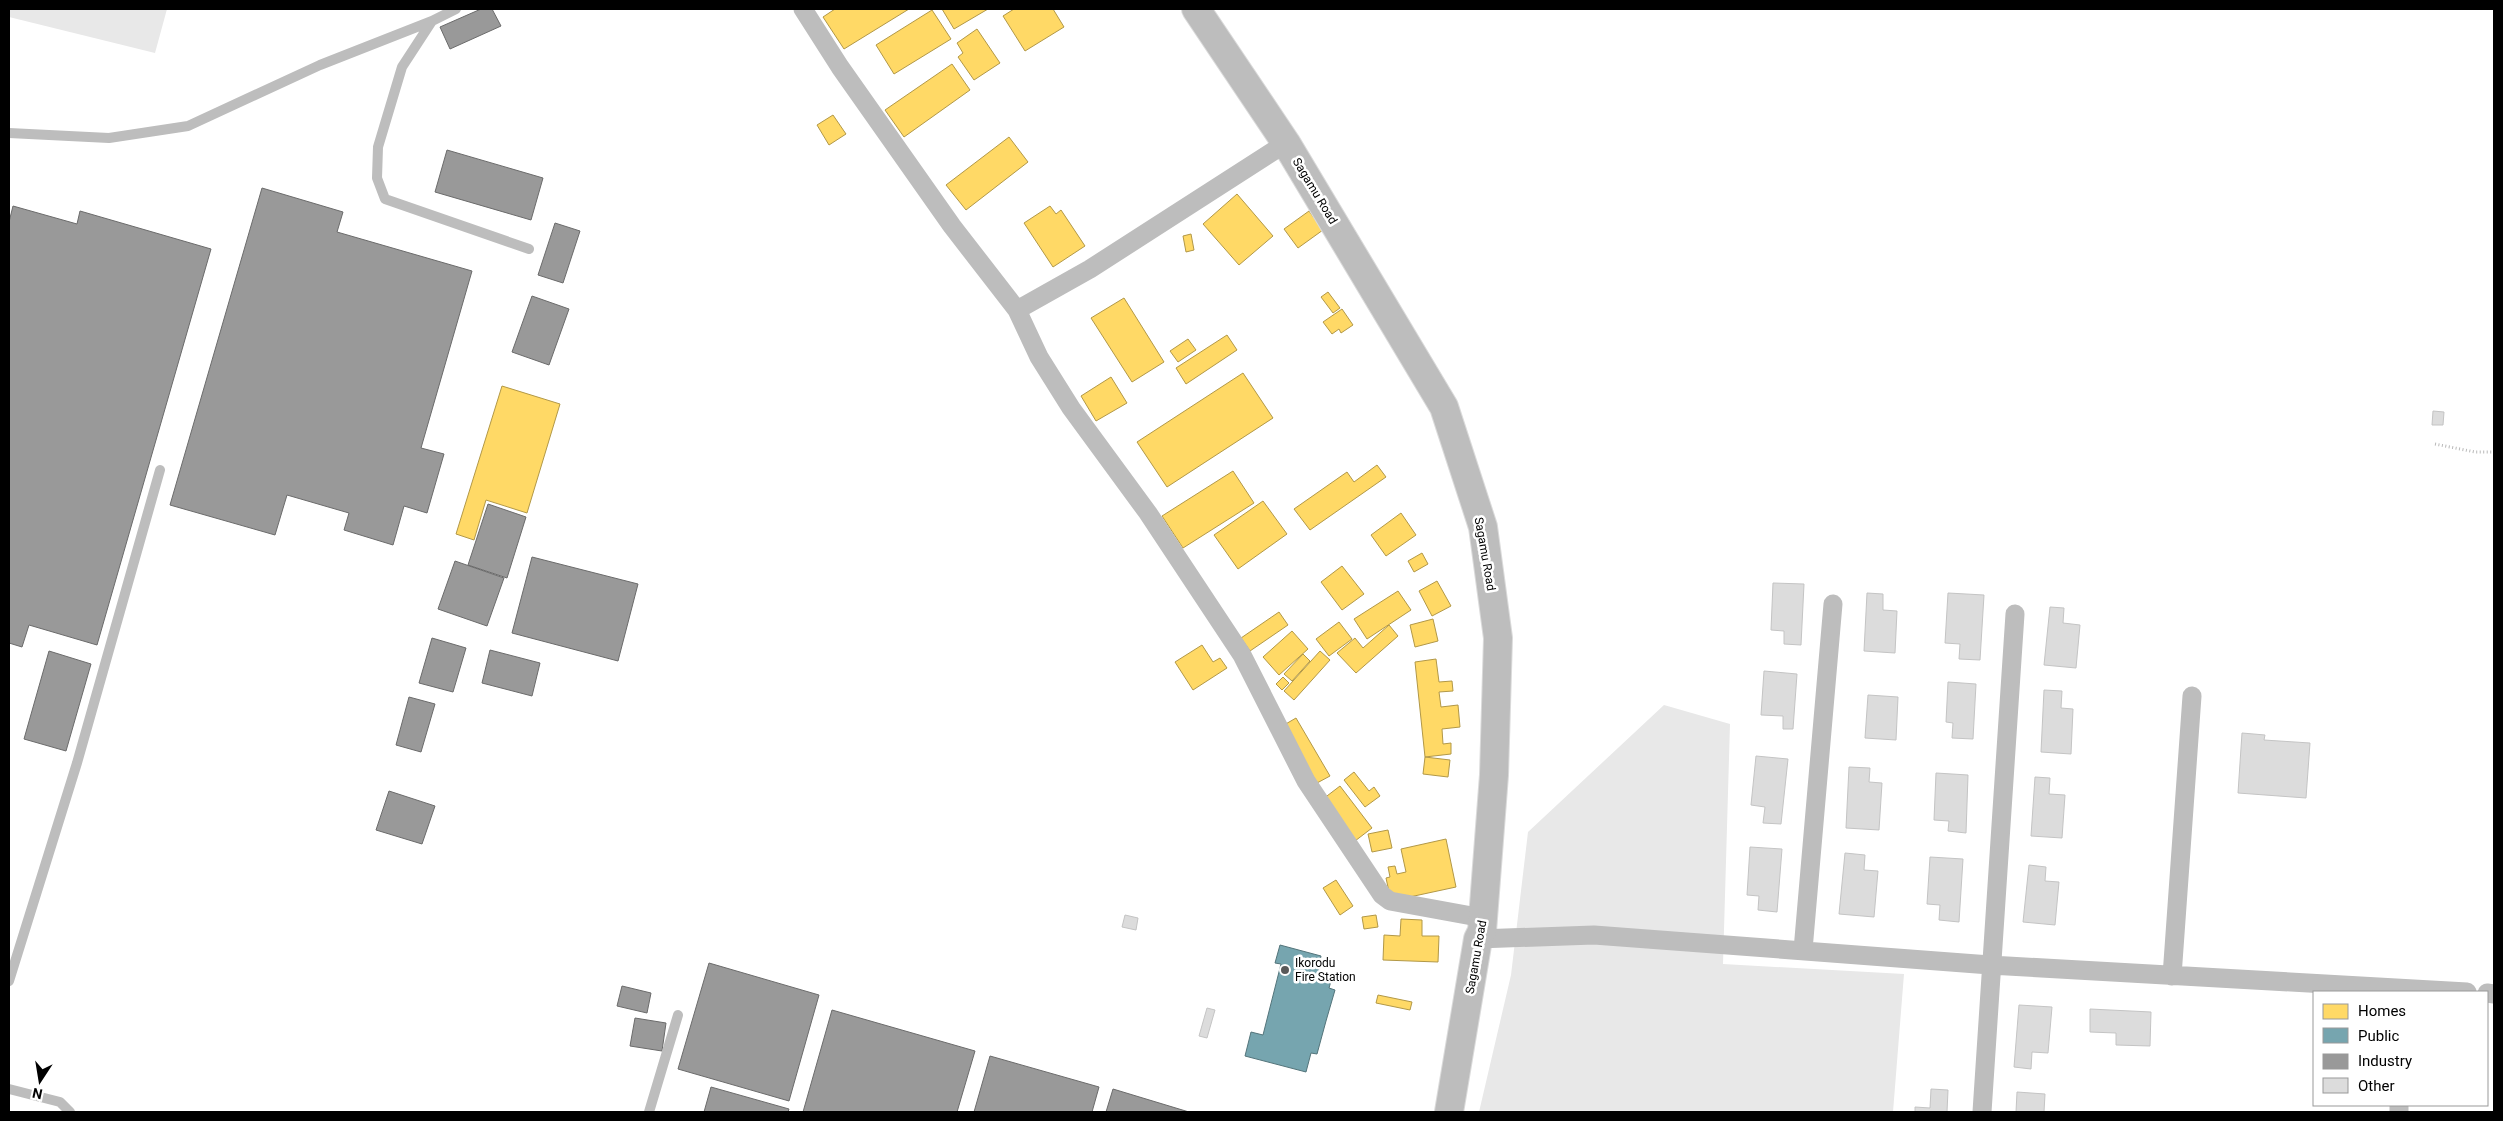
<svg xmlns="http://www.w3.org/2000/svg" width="2503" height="1121" viewBox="0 0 2503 1121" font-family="Roboto,sans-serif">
  <rect width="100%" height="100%" fill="#fff"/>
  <path fill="#e8e8e8" d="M9 9H167L155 53 9 17Z
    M1664 705 1730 724 1723 964 1904 974 1893 1112H1479L1511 975 1528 832Z"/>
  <path fill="#ffd966" stroke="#b29847" d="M835 9H909L844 49 823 17Z
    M942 9H988L954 29Z
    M1014 9H1053L1064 27 1025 51 1003 16Z
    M932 10 951 39 894 74 876 45Z
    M977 29 1000 63 974 80 958 57 963 53 957 43Z
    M952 64 970 90 904 137 885 110Z
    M833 115 846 134 829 145 817 125Z
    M1009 137 1028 162 966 210 946 185Z
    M1237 194 1273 236 1239 265 1203 224Z
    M1050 206 1056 214 1061 210 1085 246 1053 267 1024 223Z
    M1309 211 1323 230 1298 248 1284 229Z
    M1191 234 1194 250 1186 252 1183 236Z
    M1328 292 1340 308 1333 313 1321 297Z
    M1124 298 1164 362 1132 382 1091 318Z
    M1342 309 1353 325 1341 333 1339 329 1332 334 1323 322Z
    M1227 335 1237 350 1186 384 1176 368Z
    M1188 339 1196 350 1178 362 1170 351Z
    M1243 373 1273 418 1167 487 1137 442Z
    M1111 377 1127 403 1096 421 1081 396Z
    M502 386 560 404 527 513 486 500 474 540 456 534Z
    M1377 465 1386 477 1310 530 1294 509 1347 472 1354 482Z
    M1233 471 1254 503 1183 548 1162 516Z
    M1263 501 1287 534 1238 569 1214 535Z
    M1401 513 1416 535 1386 556 1371 535Z
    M1422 553 1428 564 1414 572 1408 561Z
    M1342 566 1364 594 1342 610 1321 582Z
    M1437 581 1451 606 1432 616 1419 591Z
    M1398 591 1411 610 1367 639 1354 619Z
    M1279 612 1288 625 1250 651 1241 638Z
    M1433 619 1438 641 1415 647 1410 625Z
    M1339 622 1352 639 1329 656 1316 639Z
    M1389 625 1398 636 1356 673 1337 653 1355 638 1363 648Z
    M1292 631 1308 649 1279 675 1263 657Z
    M1202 645 1213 662 1220 658 1227 668 1193 690 1175 662Z
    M1320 651 1330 660 1294 700 1284 691Z
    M1303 654 1310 661 1292 681 1284 674Z
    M1436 659 1439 682 1452 681 1453 691 1439 692 1441 707 1458 705 1460 727 1442 729 1443 744 1451 743V754L1425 757 1415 662Z
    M1283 677 1289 683 1282 690 1276 684Z
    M1296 718 1330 776 1317 783 1284 725Z
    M1425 757 1450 760 1448 777 1423 774Z
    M1354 772 1369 791 1374 787 1380 796 1365 807 1344 780Z
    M1340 786 1372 828 1355 841 1323 799Z
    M1388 830 1392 848 1372 852 1368 834Z
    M1446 839 1456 887 1391 901 1386 878 1390 877 1388 867 1395 866 1397 874 1406 872 1401 849Z
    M1336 880 1353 906 1340 915 1323 888Z
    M1376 915 1378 927 1364 929 1362 917Z
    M1401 919 1422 920V936H1439L1438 962 1383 960 1384 935 1400 936Z
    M1378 995 1412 1002 1410 1010 1376 1003Z"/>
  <path fill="#76a5af" stroke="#53747a" d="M1280 945 1321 956 1318 970 1333 974 1329 988 1335 990 1326 1021 1317 1054 1311 1053 1306 1072 1245 1056 1251 1032 1263 1035 1281 964 1275 963Z"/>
  <path fill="#999" stroke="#6b6b6b" d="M481 9H492L501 26 450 49 440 27Z
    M447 150 543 178 531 220 435 192Z
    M262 188 343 212 337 232 472 271 421 448 444 454 427 513 404 506 393 545 344 530 349 513 287 495 275 535 170 505Z
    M13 206 77 224 80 211 211 249 97 645 29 625 22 647 9 643V222Z
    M555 223 580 231 563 283 538 275Z
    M532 296 569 309 549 365 512 352Z
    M488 504 526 517 507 578 468 565Z
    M532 557 638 584 618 661 512 633Z
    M455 561 504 578 487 626 438 609Z
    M432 638 466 648 453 692 419 683Z
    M490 650 540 663 532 696 482 683Z
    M49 651 91 664 66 751 24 739Z
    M409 697 435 704 421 752 396 745Z
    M389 791 435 806 422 844 376 830Z
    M709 963 819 995 789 1101 678 1069Z
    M622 986 651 993 647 1013 617 1006Z
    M832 1010 975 1051 957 1112H803Z
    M635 1018 666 1023 662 1051 630 1046Z
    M990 1056 1099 1087 1092 1112H974Z
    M711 1087 789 1109 788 1112H704Z
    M1113 1089 1189 1112H1106Z"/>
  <path fill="#dcdcdc" stroke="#c4c4c4" d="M2433 411 2444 412 2443 425H2432Z
    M1773 583 1804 584 1801 645 1784 644V631L1771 630Z
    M1867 593 1883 594V610L1897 611 1895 653 1864 651Z
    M1948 593 1984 595 1980 660 1959 659 1960 644 1945 643Z
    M2050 607 2064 608 2063 623 2080 625 2076 668 2044 665Z
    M1764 671 1797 674 1793 729H1783V716L1761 715Z
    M1948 682 1976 684 1973 739 1952 738 1953 723 1946 722Z
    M2044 690 2062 691 2061 708 2073 709 2071 754 2041 752Z
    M1868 695 1898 697 1896 740 1865 738Z
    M2242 733 2265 735 2264 740 2310 743 2306 798 2238 793Z
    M1756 756 1788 759 1781 824 1763 823 1765 807 1751 805Z
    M1849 767 1870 768 1869 782 1882 783 1879 830 1846 828Z
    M1936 773 1968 775 1966 833 1948 831 1949 821 1934 820Z
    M2035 777 2050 778 2049 794 2065 795 2062 838 2031 836Z
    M1750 847 1782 849 1777 912 1758 910 1759 896 1747 895Z
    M1845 853 1865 855 1864 870 1878 871 1874 917 1839 914Z
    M1930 857 1963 859 1959 922 1939 920 1940 905 1927 904Z
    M2029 865 2046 867 2045 881 2059 882 2055 925 2023 922Z
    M1125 915 1138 918 1136 930 1122 927Z
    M2019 1005 2052 1007 2048 1053 2032 1052 2031 1069 2014 1067Z
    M1207 1008 1215 1010 1207 1038 1199 1036Z
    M2090 1009 2151 1012 2150 1046 2116 1045V1033L2090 1032Z
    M1931 1089 1948 1090 1947 1112H1915V1107L1930 1108Z
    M2017 1092 2045 1094 2044 1112H2016Z"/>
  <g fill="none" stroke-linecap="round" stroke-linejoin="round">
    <defs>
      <path id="trunk" d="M1196 9 1286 143 1444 407 1483 527 1498 638 1494 775 1482 931 1478 939 1449 1112"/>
    </defs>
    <use href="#trunk" stroke="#dbdbdb" stroke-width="30"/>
    <path stroke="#b8b8b8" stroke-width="3" stroke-dasharray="1 2.5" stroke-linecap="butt" d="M2435 444 2475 452H2494"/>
    <path stroke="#bdbdbd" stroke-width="10" d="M456 9 432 21 402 67 378 147 377 178 385 199 529 249
      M9 133 109 138 188 126 320 65 432 21
      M9 981 77 763 160 470
      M9 1089 60 1102 70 1112
      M649 1112 678 1015"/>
    <path stroke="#bdbdbd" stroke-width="19" d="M803 9 840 67 952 226 1017 310 1039 357 1071 408 1148 513 1242 655 1306 781 1382 895 1390 901 1483 918
      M1017 310 1090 269 1286 143
      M1478 939 1594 935 1990 965 2467 992
      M1803 950 1833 604
      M2172 976 2192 696
      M2487 993 2494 994
      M1982 1112 2015 614
      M2399 1112V1105"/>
    <use href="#trunk" stroke="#bdbdbd" stroke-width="28"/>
  </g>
  <circle fill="#595959" stroke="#fff" stroke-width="2" cx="1285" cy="970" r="5"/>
  <g text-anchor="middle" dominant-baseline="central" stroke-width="5" stroke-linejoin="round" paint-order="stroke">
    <g font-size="12" fill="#000" stroke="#fff">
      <text transform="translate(1315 191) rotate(59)">Sagamu Road</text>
      <text transform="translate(1485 554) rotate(80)">Sagamu Road</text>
      <text transform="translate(1476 957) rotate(-80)">Sagamu Road</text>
    </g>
    <g font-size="12" fill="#000" stroke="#fff" text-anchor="start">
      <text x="1295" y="963">Ikorodu<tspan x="1295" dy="14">Fire Station</tspan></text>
    </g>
  </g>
  <rect width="2503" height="1121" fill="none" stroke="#000000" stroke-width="20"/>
  <rect x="2313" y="991" width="175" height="115" fill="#ffffff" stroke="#999999"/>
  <rect x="2323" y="1004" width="25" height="15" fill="#ffd966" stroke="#999999"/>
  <text x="2358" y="1016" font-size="15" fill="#000000">Homes</text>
  <rect x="2323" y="1028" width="25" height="15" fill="#76a5af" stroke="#999999"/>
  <text x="2358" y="1041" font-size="15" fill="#000000">Public</text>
  <rect x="2323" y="1054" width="25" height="15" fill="#999999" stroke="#999999"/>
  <text x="2358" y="1066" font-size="15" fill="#000000">Industry</text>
  <rect x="2323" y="1078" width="25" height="15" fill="#dcdcdc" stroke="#999999"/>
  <text x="2358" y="1091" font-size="15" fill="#000000">Other</text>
  <g transform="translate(40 1081) rotate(192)" stroke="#ffffff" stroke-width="4" paint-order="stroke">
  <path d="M0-4L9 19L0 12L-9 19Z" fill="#000000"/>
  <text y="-8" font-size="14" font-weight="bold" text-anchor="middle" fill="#000000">N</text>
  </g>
</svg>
